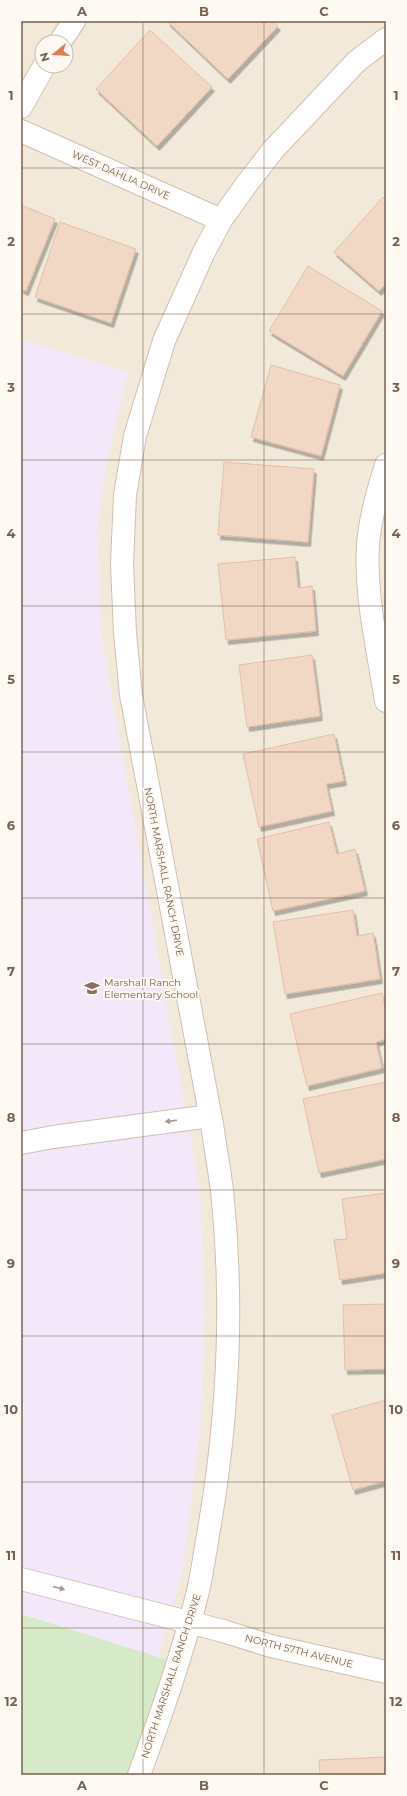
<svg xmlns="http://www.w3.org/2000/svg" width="407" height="1796" viewBox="0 0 407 1796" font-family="Montserrat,sans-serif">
  <defs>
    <filter id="shadow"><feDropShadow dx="2.5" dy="4.5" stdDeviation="0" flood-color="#0004"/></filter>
  </defs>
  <rect width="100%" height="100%" fill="#fcf6ec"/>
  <path fill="#f3e9db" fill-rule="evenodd" d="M21 21H386V1775H21ZM42 42H66V66H42Z"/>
  <path fill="#f3e8f9" d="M21 339 128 372 106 465 97 531 102 640 200 1193 205 1313 200 1430 182 1573 158 1657 21 1614Z"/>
  <path fill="#d6eaca" d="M21 1614 177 1663 139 1775H21Z"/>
  <path fill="#f0d8c5" stroke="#e2bfa6" filter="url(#shadow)" d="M167 21H273L278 26 228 79Z
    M150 30 212 87 157 146 96 89Z
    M383 197 386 200V283L379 291 334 252Z
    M21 205 55 219 26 291 21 289Z
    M60 222 136 249 111 323 35 297Z
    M308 266 382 311 343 376 269 331Z
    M271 365 340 385 321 456 251 437Z
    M224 462 314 469 308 542 218 535Z
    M295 557 298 588 312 586 316 631 226 640 218 564Z
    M312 655 320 716 247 727 239 665Z
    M334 734 344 781 326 784 332 811 259 827 243 754Z
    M329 822 337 854 355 849 365 891 273 911 257 839Z
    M353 910 357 936 373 933 380 979 285 994 273 922Z
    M382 993 386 1011V1039L376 1042 382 1068 307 1086 290 1014Z
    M386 1082V1159L319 1173 303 1099Z
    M386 1193V1273L340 1280 334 1240 347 1239 342 1199Z
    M386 1304V1369L345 1370 343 1305Z
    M386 1400V1481L353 1490 332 1415Z
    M386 1757V1775H320L319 1760Z"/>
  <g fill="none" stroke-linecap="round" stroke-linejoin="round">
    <defs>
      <path id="minor" d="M60 42 74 21
        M21 107 44 66
        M21 131 221 220
        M386 465C378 491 370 518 368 545 365 597 378 650 386 701
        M21 1143 53 1137 210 1116
        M21 1579 223 1631 271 1646 386 1672
        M139 1775C161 1715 183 1653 198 1591 202 1573 205 1554 208 1535 228 1422 234 1305 222 1190 219 1168 215 1146 212 1124L131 695 125 633 122 564 125 495 135 436 164 341 203 254 221 220 246 185 273 150 357 61 386 39"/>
    </defs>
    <use href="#minor" stroke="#cebfb1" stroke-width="24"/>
    <use href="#minor" stroke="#fff" stroke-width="22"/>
  </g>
  <defs><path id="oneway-solid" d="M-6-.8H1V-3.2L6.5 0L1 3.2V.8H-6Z"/></defs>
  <g fill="#a7978d">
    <use href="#oneway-solid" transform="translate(171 1121) rotate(173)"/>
    <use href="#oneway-solid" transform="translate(59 1588) rotate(15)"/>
  </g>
  <path fill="none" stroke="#775f4f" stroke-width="1" stroke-opacity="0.55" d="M143 21V1775M264 21V1775M21 168H386M21 314H386M21 460H386M21 606H386M21 752H386M21 898H386M21 1044H386M21 1190H386M21 1336H386M21 1482H386M21 1628H386"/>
  <defs>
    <symbol id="school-bare" viewBox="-9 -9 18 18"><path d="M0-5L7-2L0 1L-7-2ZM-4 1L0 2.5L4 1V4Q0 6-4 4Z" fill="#8d6e63" stroke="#fefaf3" stroke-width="2.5" paint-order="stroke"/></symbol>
  </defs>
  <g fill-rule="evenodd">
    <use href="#school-bare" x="81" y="977" width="22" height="22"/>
  </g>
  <g text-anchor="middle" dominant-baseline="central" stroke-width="4" stroke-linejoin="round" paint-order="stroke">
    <g font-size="10" fill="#775f4f" stroke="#fefaf3">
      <text transform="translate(121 175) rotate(24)">WEST DAHLIA DRIVE</text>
      <text transform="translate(164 872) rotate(79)">NORTH MARSHALL RANCH DRIVE</text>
      <text transform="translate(299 1651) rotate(14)">NORTH 57TH AVENUE</text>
      <text transform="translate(171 1676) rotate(-72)">NORTH MARSHALL RANCH DRIVE</text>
    </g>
    <g font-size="10" fill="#785e54" stroke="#fefaf3" text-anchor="start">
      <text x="104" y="982">Marshall Ranch<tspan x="104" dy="12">Elementary School</tspan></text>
    </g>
  </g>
  <rect width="407" height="1796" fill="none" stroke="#fefaf3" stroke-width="44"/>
  <g transform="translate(54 54) rotate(252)"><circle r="19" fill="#fefaf3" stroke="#c8bcb1"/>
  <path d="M0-3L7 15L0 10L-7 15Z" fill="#de7c59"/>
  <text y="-6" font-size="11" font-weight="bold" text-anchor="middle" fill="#775f4f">N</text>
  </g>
  <rect x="22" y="22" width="363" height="1752" fill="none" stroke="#775f4f" stroke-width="1.5"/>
  <g font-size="13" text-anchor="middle" font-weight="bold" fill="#775f4f">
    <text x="82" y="16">A</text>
    <text x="204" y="16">B</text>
    <text x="324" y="16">C</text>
    <text x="11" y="100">1</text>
    <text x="396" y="100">1</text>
    <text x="11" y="246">2</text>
    <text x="396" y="246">2</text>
    <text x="11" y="392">3</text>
    <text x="396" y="392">3</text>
    <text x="11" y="538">4</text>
    <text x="396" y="538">4</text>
    <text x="11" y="684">5</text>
    <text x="396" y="684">5</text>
    <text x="11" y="830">6</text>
    <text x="396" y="830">6</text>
    <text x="11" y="976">7</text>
    <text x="396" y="976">7</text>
    <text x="11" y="1122">8</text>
    <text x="396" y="1122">8</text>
    <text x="11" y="1268">9</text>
    <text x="396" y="1268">9</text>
    <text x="11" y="1414">10</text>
    <text x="396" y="1414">10</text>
    <text x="11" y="1560">11</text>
    <text x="396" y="1560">11</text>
    <text x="11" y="1706">12</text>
    <text x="396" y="1706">12</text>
    <text x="82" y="1790">A</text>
    <text x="204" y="1790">B</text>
    <text x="324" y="1790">C</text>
  </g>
</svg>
